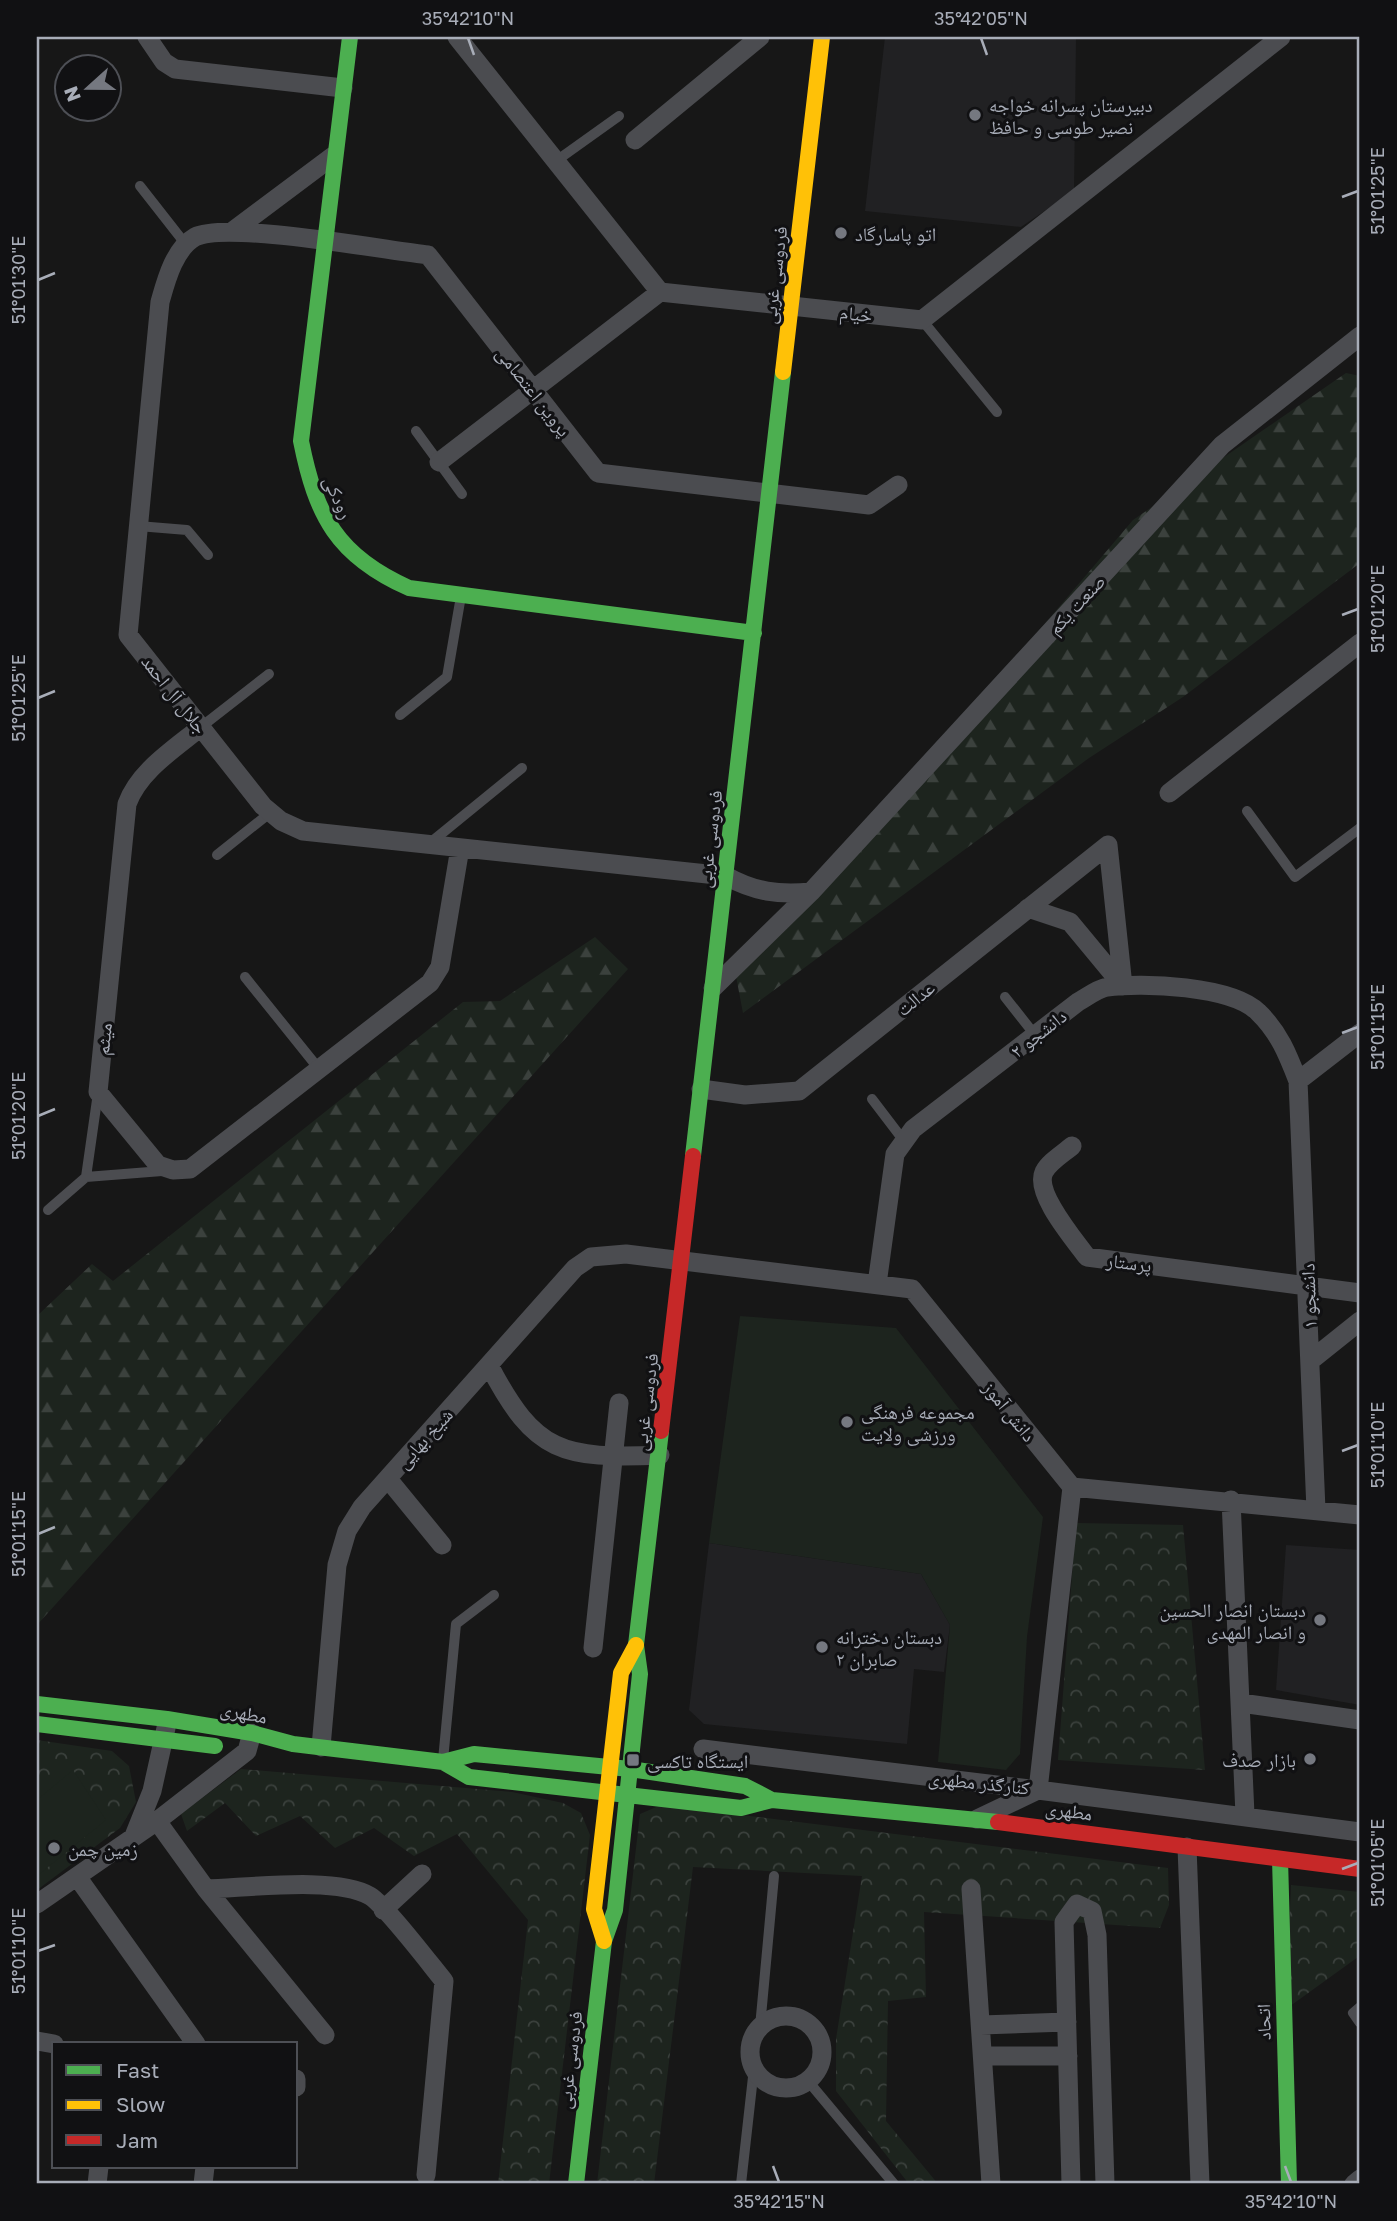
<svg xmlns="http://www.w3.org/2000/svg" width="1397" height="2221" viewBox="0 0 1397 2221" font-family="'Golos Text','Noto Naskh Arabic',sans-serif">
  <defs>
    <pattern id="forest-firs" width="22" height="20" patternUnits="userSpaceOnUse" patternTransform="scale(1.75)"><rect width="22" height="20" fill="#1d241e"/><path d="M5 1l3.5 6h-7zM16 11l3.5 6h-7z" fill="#3b413d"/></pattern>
    <pattern id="park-crowns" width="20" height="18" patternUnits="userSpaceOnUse" patternTransform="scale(1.75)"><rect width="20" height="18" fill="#1d241e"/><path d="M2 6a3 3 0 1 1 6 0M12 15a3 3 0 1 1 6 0" fill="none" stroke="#3b413d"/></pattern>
  </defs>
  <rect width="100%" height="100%" fill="#171717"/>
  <path fill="#212123" d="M885 37 1076 39 1074 191 1021 227 865 211Z
    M709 1543 921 1574 950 1625 944 1672 914 1669 907 1744 704 1724 689 1710Z
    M1286 1545 1360 1550V1705L1276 1690Z"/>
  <path fill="url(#forest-firs)" d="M1346 373 1360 376V563L1183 697 1089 758 743 1013 735 971 979 701 1133 520Z
    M595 937 628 969 37 1625V1316L92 1264 113 1281 463 1002 500 1001Z"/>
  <path fill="url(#park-crowns)" d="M1076 1523 1183 1525 1205 1770 1058 1760Z
    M37 1740 112 1751 129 1766 136 1802 120 1828 37 1890Z
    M241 1769 512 1792 563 1803 581 1813 590 1835 549 2184H498L528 1920 457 1834 414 1856 374 1828 335 1848 300 1816 256 1836 225 1803 187 1831 181 1814Z
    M661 1805 1168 1868 1169 1905 1160 1928 924 1912 926 1997 888 2001 886 2121 938 2184H909L836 2091V2039L862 1876 693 1867 654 2184H597L640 1814Z
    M1291 1885 1360 1892V1960L1358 1957 1286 2009Z"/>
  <path fill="#1d241e" d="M740 1316 896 1328 1043 1517 1027 1637 1020 1754 1006 1770 938 1762 950 1625 921 1574 709 1543Z
    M73 1770 106 1820 37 1876V1800Z"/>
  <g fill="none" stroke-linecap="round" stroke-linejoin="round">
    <path stroke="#4b4c50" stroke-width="10" d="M556 161 619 116
      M140 186 187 246
      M922 320 997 412
      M416 431 462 494
      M138 526 187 530 208 555
      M400 715 447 677 461 596
      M201 727 269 674
      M1247 811 1295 877 1360 828
      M430 843 522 768
      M217 855 271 812
      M245 977 319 1069
      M1005 997 1035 1035
      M872 1099 904 1141
      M86 1177 162 1171
      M48 1210 86 1177 98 1093
      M443 1760 456 1624 494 1595
      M1360 2007 1353 2013 1360 2023
      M760 2027 774 1876
      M808 2081 894 2184
      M741 2184 754 2068"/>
    <path stroke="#4b4c50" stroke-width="19" d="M147 37 164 62 175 69 343 88
      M457 37 660 292 922 320 1281 37
      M635 140 760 37
      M234 230 333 156
      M439 462 660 292
      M201 727C174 749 139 771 127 804L98 1092 158 1165 173 1170 190 1169 430 983 440 967 460 848
      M1169 793 1360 643
      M811 892C778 895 755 892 726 876L303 831 281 821 263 806 128 635 160 302C166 281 174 249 195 237 227 221 384 250 428 255L598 473 869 505 898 485
      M1028 908 1070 922 1123 986 1108 845
      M713 988 811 892 1222 445 1360 336
      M1298 1081 1360 1033
      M701 1089 745 1095 799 1091 1108 845
      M1072 1146C1064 1153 1049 1162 1044 1172 1034 1193 1074 1239 1087 1257L1360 1293
      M877 1284 895 1154 913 1129 1078 1002C1087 997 1097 989 1107 987 1142 982 1232 986 1258 1012 1279 1032 1288 1055 1298 1081L1316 1510
      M1310 1361 1360 1321
      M489 1365C535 1454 563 1459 660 1455
      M388 1479 442 1545
      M1231 1500 1245 1815
      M593 1648 619 1403
      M1241 1703 1360 1720
      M321 1747 337 1565 347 1531 362 1507 575 1268 591 1257 626 1254 912 1289 1072 1487 1360 1515
      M703 1749 1038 1790 1072 1487
      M977 1819 1038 1790 1360 1832
      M157 1821 206 1889 325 2035
      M134 1836 152 1791 166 1728
      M1187 1847 1200 2184
      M78 1878 196 2044
      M206 1889C246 1888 337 1876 370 1896 386 1906 430 1964 444 1981L426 2175
      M971 1889 991 2184
      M37 1904 157 1821 247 1751 252 1733
      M383 1910 422 1874
      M750 2052a36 36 0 1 1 72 0a36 36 0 1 1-72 0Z
      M981 2025 1067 2022
      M37 2041 54 2044
      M983 2056H1068
      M296 2079V2087
      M97 2184 99 2167
      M203 2184 205 2167
      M1071 2184 1064 1922 1077 1904 1092 1911 1097 1935 1105 2184
      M1354 2184 1360 2179"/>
    <path stroke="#4caf50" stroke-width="16" d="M350 37 301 441C316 516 337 556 409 588L754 633
      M693 1156 783 372
      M37 1704 167 1719 252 1733 293 1744 443 1762 474 1754 630 1769 745 1786 772 1800
      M37 1724 215 1746
      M443 1762 469 1777 741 1808 772 1800 998 1822
      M1280 1859 1289 2184
      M576 2184 604 1941 615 1910 640 1674 636 1645 661 1431"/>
    <path stroke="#ffc107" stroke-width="16" d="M783 372 822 37
      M604 1941 594 1909 621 1673 636 1645"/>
    <path stroke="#c62828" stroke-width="16" d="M661 1431 693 1156
      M998 1822 1360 1869"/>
  </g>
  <path fill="none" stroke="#a8adb8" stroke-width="2.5" d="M468 38 474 55M981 38 987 55M1342 197 1358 191M38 280 55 273M1342 615 1358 609M38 698 55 691M1342 1033 1358 1027M38 1116 55 1109M1342 1451 1358 1445M38 1534 55 1527M1342 1869 1358 1863M38 1951 55 1945M773 2166 779 2182M1285 2166 1291 2182"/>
  <g fill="#757880" stroke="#111113" stroke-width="2.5">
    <circle cx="975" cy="115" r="7"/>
    <circle cx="841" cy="233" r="7"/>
    <circle cx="847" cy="1422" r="7"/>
    <circle cx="1320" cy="1620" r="7"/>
    <circle cx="822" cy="1647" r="7"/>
    <circle cx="1310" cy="1759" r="7"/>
    <rect x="626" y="1753" width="14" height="14" rx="3.5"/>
    <circle cx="54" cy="1848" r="7"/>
  </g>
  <g text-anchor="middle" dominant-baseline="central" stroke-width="6" stroke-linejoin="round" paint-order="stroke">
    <g font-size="19" fill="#a8adb8" stroke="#111113" text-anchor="start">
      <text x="989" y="104">دبیرستان پسرانه خواجه<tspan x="989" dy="22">نصیر طوسی و حافظ</tspan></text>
      <text x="855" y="233">اتو پاسارگاد</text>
      <text x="861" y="1411">مجموعه فرهنگی<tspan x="861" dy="22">ورزشی ولایت</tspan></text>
      <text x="1306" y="1609" text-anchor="end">دبستان انصار الحسین<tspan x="1306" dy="22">و انصار المهدی</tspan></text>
      <text x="836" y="1636">دبستان دخترانه<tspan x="836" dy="22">صابران ۲</tspan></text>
      <text x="1296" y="1759" text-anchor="end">بازار صدف</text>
      <text x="647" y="1760">ایستگاه تاکسی</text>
      <text x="68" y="1848">زمین چمن</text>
    </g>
    <g font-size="19" fill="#a8adb8" stroke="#111113">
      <text transform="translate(774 275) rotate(-83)">فردوسی غربی</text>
      <text transform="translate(856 313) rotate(6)">خیام</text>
      <text transform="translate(534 391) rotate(52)">پروین اعتصامی</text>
      <text transform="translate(339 497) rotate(66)">رودکی</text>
      <text transform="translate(1076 604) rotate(-47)">صنعت یکم</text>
      <text transform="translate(175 694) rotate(52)">جلال آل احمد</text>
      <text transform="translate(709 839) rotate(-83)">فردوسی غربی</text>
      <text transform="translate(915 998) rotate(-39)">عدالت</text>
      <text transform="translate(1038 1033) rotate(-38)">دانشجو ۲</text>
      <text transform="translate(103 1039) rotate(-84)">میثم</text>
      <text transform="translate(1129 1262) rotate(7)">پرستار</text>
      <text transform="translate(1308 1296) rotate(-92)">دانشجو ۱</text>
      <text transform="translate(645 1402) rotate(-83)">فردوسی غربی</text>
      <text transform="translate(1010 1411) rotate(51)">دانش آموز</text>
      <text transform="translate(424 1438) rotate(-48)">شیخ بهایی</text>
      <text transform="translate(244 1712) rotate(11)">مطهری</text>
      <text transform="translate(979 1782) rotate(6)">کنارگذر مطهری</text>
      <text transform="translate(1069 1810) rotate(8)">مطهری</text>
      <text transform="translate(1263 2022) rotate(-91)">اتحاد</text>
      <text transform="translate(569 2060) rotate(-83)">فردوسی غربی</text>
    </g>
  </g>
  <rect width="1397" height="2221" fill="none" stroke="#111113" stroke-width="77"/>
  <rect x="52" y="2042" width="245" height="126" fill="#111113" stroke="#4d4f55" stroke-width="2"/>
  <rect x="66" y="2065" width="35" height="10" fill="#4caf50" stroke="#4d4f55" stroke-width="2"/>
  <text x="116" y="2078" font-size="21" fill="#a8adb8">Fast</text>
  <rect x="66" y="2100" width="35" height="10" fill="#ffc107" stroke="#4d4f55" stroke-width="2"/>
  <text x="116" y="2112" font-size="21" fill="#a8adb8">Slow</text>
  <rect x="66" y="2135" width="35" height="10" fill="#c62828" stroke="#4d4f55" stroke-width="2"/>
  <text x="116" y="2148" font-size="21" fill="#a8adb8">Jam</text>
  <g transform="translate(88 88) rotate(249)"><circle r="33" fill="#111113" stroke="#4d4f55" stroke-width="2"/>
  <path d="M0-5L12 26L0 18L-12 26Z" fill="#757880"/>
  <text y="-10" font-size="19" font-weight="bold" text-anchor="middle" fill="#a8adb8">N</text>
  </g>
  <rect x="38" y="38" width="1320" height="2144" fill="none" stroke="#a8adb8" stroke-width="2.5"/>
  <g font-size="18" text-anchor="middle" fill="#a8adb8">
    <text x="468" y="25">35°42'10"N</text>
    <text x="981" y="25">35°42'05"N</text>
    <text transform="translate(1378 191) rotate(-90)" y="6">51°01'25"E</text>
    <text transform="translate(19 280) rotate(-90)" y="6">51°01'30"E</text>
    <text transform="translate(1378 609) rotate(-90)" y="6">51°01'20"E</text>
    <text transform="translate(19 698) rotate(-90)" y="6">51°01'25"E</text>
    <text transform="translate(1378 1027) rotate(-90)" y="6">51°01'15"E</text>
    <text transform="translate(19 1116) rotate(-90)" y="6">51°01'20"E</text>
    <text transform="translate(1378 1445) rotate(-90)" y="6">51°01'10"E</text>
    <text transform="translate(19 1534) rotate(-90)" y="6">51°01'15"E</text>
    <text transform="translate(1378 1863) rotate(-90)" y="6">51°01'05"E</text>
    <text transform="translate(19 1951) rotate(-90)" y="6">51°01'10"E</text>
    <text x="779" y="2208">35°42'15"N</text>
    <text x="1291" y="2208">35°42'10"N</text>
  </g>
</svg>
